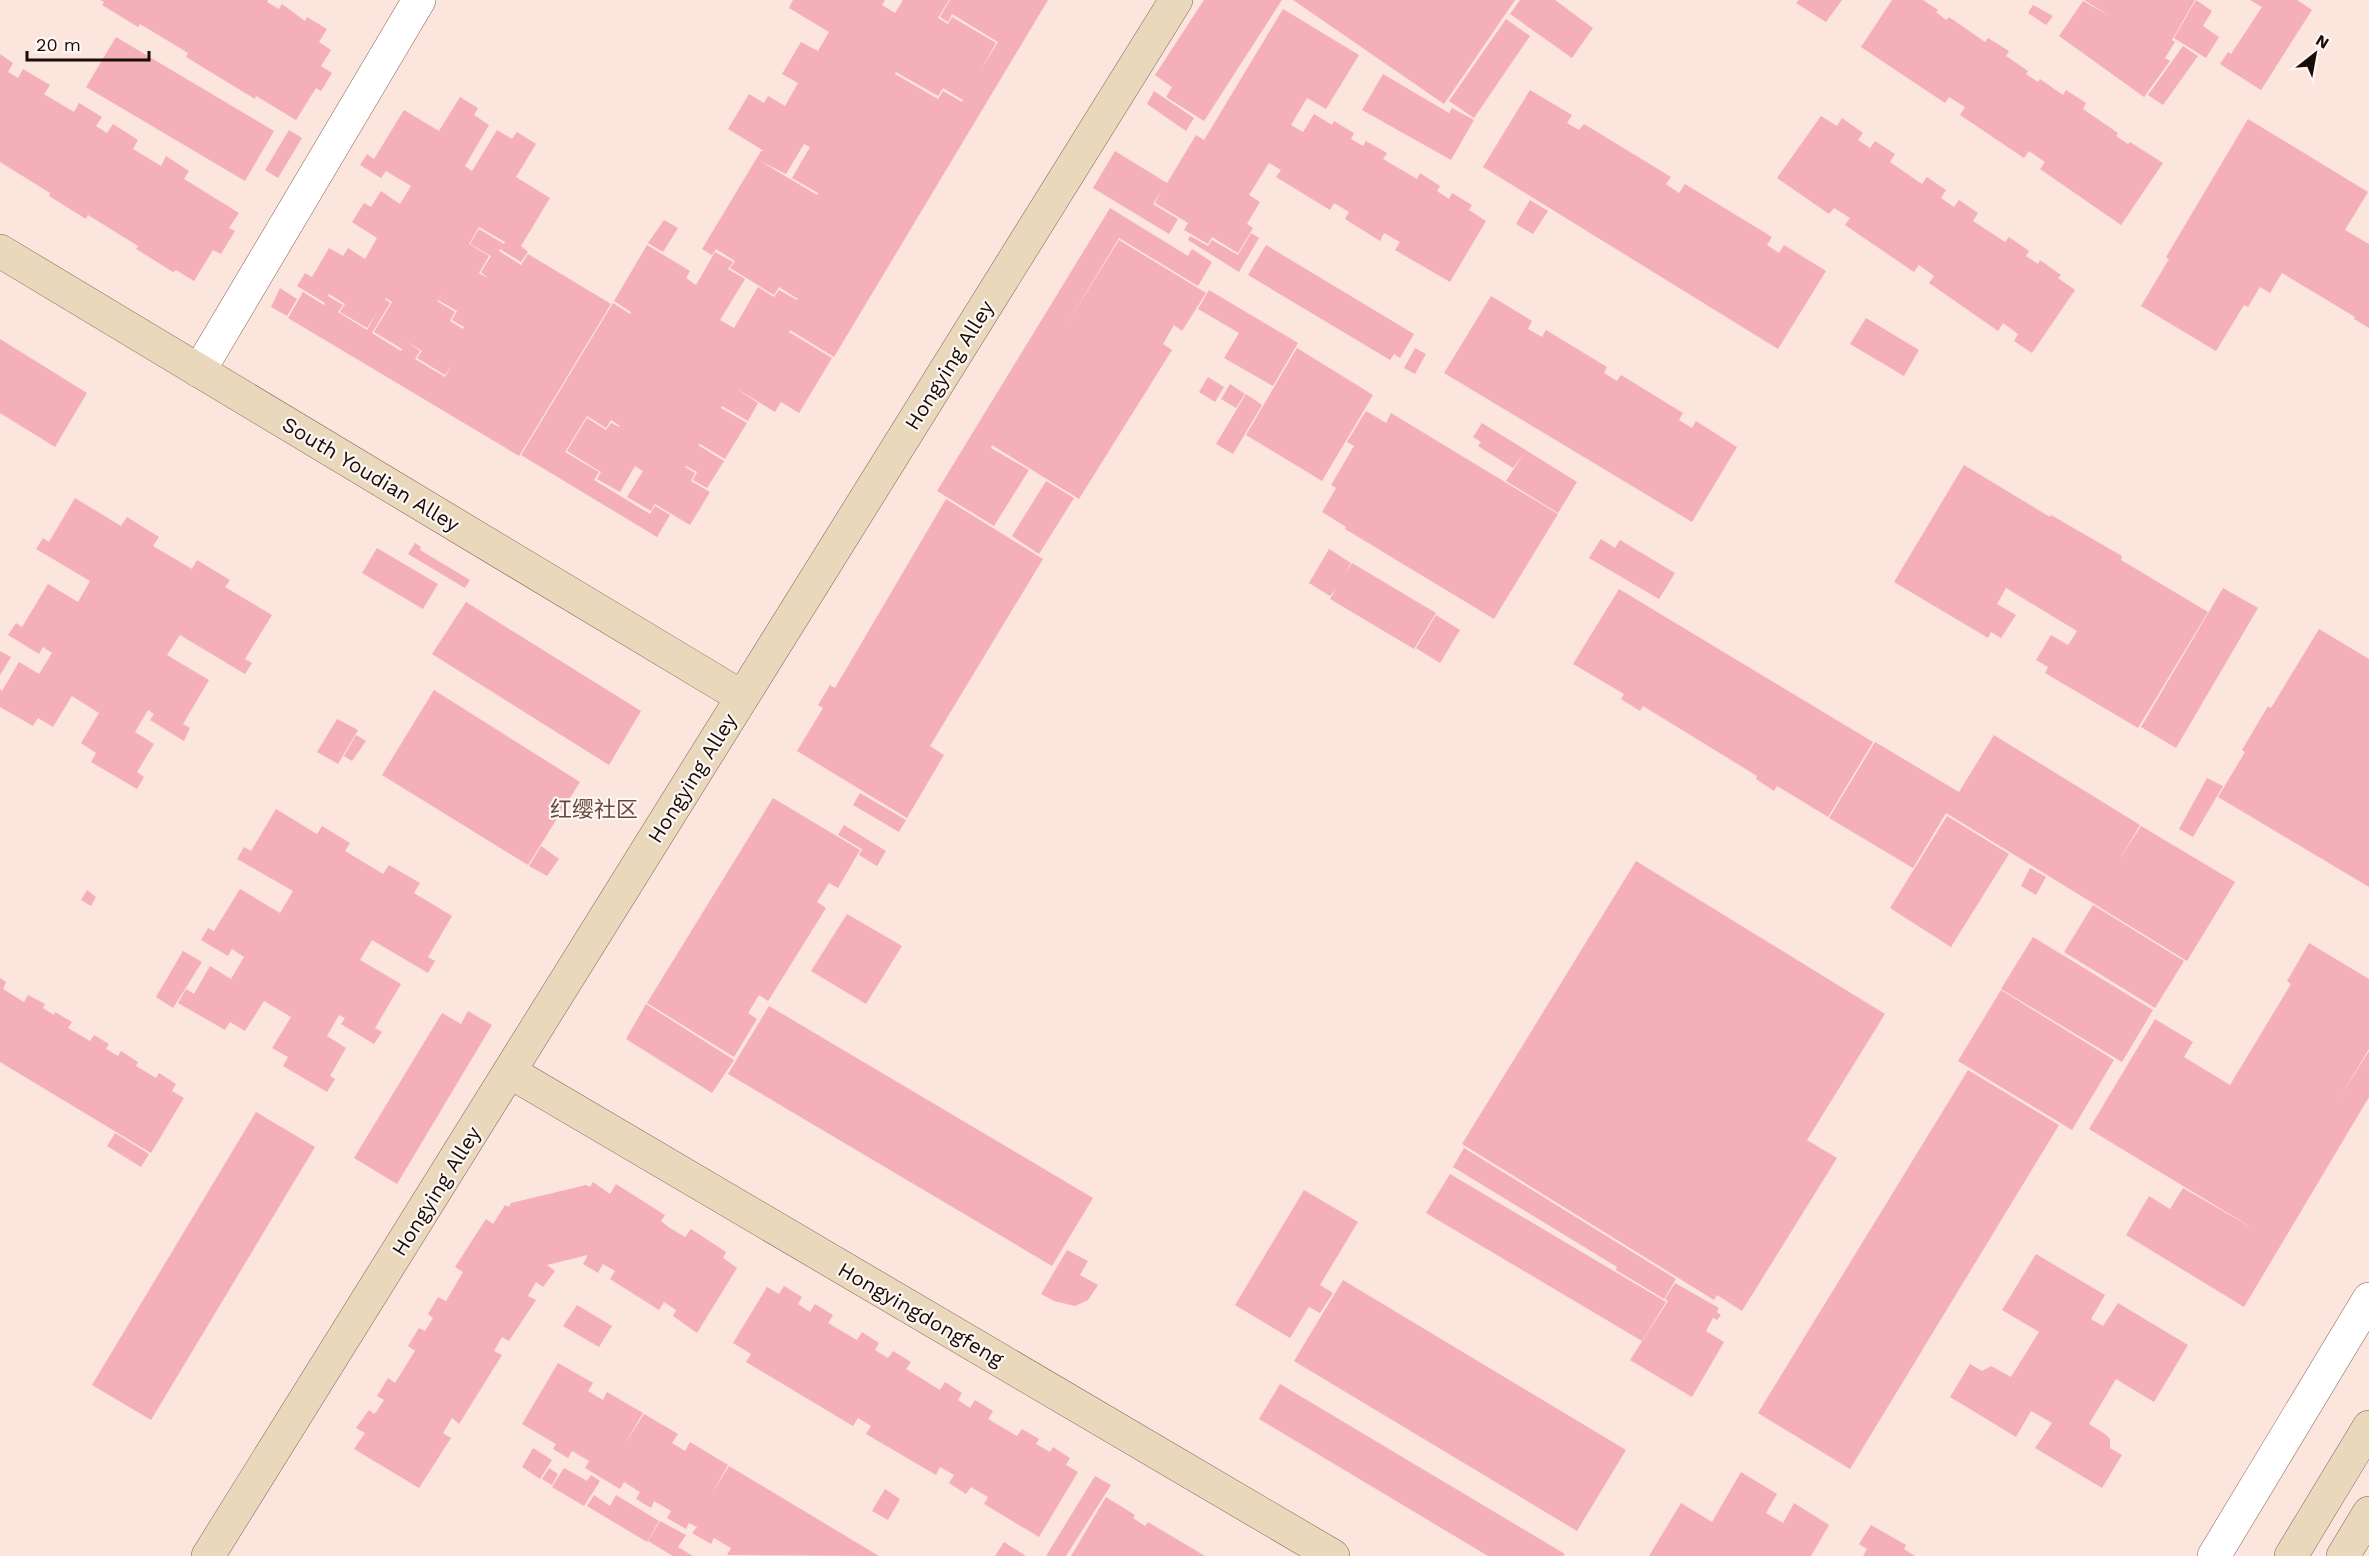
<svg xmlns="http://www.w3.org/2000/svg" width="2369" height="1556" viewBox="0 0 2369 1556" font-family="'Work Sans','Noto Sans SC',sans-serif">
  <rect width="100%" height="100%" fill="#fbe5dd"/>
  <path fill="#f4afb9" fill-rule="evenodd" d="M100 0H268L267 2 279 9 282 4 305 21 307 17 327 29 319 42 331 50 321 66 332 73 321 91 316 88 296 120 256 96 255 99 186 57 188 53 140 24 138 27 102 5 104 2Z
    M793 0H885L882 5 895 13 903 0H949L938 18 948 24 952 17 996 43 980 71 998 42 952 14 948 22 940 17 950 0H1048L834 357 790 330 789 332 832 358 799 413 781 402 775 412 734 387 758 403 748 421 722 406 721 408 747 423 725 459 700 444 698 445 724 461 707 488 693 480 697 472 686 466 685 467 695 473 691 481 710 492 690 525 655 504 651 511 627 497 643 471 635 466 620 492 597 479 601 472 567 451 587 418 606 430 611 423 619 427 620 426 611 420 606 428 587 416 565 452 599 472 594 480 650 514 655 506 670 515 657 537 521 455 613 303 630 314 631 312 614 301 647 245 690 271 686 278 696 285 715 252 733 262 728 269 745 279 720 320 734 328 758 287 774 297 779 290 797 300 798 299 779 287 774 295 730 268 735 261 716 249 712 255 702 249 761 151H764L728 129 749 94 764 103 768 96 785 106 798 83 782 74 801 42 818 51 829 32 789 8ZM896 72 938 96 943 88 963 100 962 102 943 91 938 99 895 74 889 85ZM804 144 810 147 792 178 818 193 817 195 758 160 786 174Z
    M1204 0H1282L1204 121 1166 97 1172 87 1155 75Z
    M1293 0H1515L1444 104Z
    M1520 0H1555L1593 28 1572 58 1510 14Z
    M1799 0H1842L1826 22 1796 3Z
    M1892 0H1923L1938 10 1936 12 1946 20 1949 17 1985 42 1988 38 2009 51 2006 56 2028 71 2026 74 2038 82 2040 79 2063 95 2066 90 2086 103 2083 109 2118 133 2116 136 2128 144 2130 142 2163 163 2121 225 2040 169 2045 162 2029 151 2024 158 1960 115 1965 107 1949 97 1945 103 1861 47Z
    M2084 0H2195L2172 40 2175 42 2165 58 2170 61 2144 97 2059 36 2083 1 2111 17Z
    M2196 0 2212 11 2203 26 2219 37 2206 58 2174 38Z
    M2250 0H2297L2312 10 2261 90 2220 64 2228 52 2231 54 2262 7Z
    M2033 5 2053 16 2046 25 2028 13Z
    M1283 9 1359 55 1326 109 1307 98 1291 125 1303 132 1314 114 1332 125 1334 121 1354 133 1351 139 1363 146 1366 141 1387 153 1383 159 1417 179 1420 173 1440 186 1437 191 1449 199 1452 193 1472 205 1469 210 1486 221 1450 282 1395 250 1400 242 1384 233 1380 241 1345 219 1349 212 1334 203 1330 210 1276 177 1281 170 1269 163 1249 195 1260 202 1247 224 1253 228 1238 253 1212 237 1208 244 1184 230 1188 223 1155 203 1162 190 1153 204 1178 219 1169 234 1093 188 1115 151 1167 183 1196 135 1204 140Z
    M1506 19 1530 36 1474 118 1449 101Z
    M116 37 274 131 245 181 86 87Z
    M2183 46 2198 56 2163 105 2148 95Z
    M0 54 13 63 8 72 18 78 23 69 50 85 44 94 74 112 79 103 102 117 96 126 107 133 113 124 138 140 133 149 161 166 166 156 189 171 184 179 239 213 229 228 235 231 221 254 213 250 194 281 176 270 173 272 136 249 138 246 88 215 86 219 49 196 50 193 0 162Z
    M1383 74 1449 113 1452 108 1474 120 1451 160 1362 110Z
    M1530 90 1572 115 1567 123 1579 130 1584 124 1671 177 1666 184 1679 193 1685 184 1772 237 1767 245 1779 253 1784 245 1826 271 1778 349 1483 167Z
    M1154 91 1194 118 1186 131 1147 104Z
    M460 97 478 108 474 115 489 125 465 166 472 171 497 130 512 139 517 132 536 144 516 177 550 198 521 246 528 252 521 262 500 249 499 251 521 265 528 254 611 304 519 456 288 318 303 292 324 305 325 303 297 286 305 273 312 277 329 248 343 256 348 248 365 259 377 238 352 222 364 203 371 207 381 191 400 204 411 186 386 171 381 178 360 165 367 154 374 159 404 110 439 131ZM479 227 505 242 504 244 479 229 470 244 491 256 481 272 488 278 479 273 489 256 469 244ZM446 288 438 300 457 311 452 320 464 327 463 329 450 321 455 312 437 301ZM329 294 345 304 340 312 367 328 378 311 367 330 338 312 343 305 328 296ZM386 298 392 302 374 332 402 349 401 351 372 333 390 303 385 299ZM406 341 422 351 417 358 445 375 452 365 445 377 415 359 420 351Z
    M1821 116 1837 126 1842 118 1863 133 1858 140 1870 148 1875 141 1895 154 1890 162 1922 184 1927 177 1946 190 1941 198 1954 207 1959 200 1978 213 1973 221 2005 242 2009 237 2029 251 2026 256 2038 264 2040 260 2061 275 2058 278 2075 290 2032 353 2014 341 2018 334 2003 323 1998 331 1929 283 1934 276 1919 265 1914 272 1845 225 1850 218 1834 208 1829 214 1777 178Z
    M2248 119 2368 192 2345 230 2369 244V328L2354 319 2355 317 2282 273 2270 293 2260 287 2248 307 2244 305 2216 351 2141 306 2169 259 2166 257Z
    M289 130 302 138 278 178 265 170Z
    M1530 200 1548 211 1533 234 1516 224Z
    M1110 208 1188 256 1192 249 1212 262 1198 286 1119 238 1065 327 1119 240 1206 293 1182 331 1174 325 1163 344 1172 350 1079 499 992 445 991 448 1029 470 994 526 937 491Z
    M664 220 678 228 663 252 648 243Z
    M1251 233 1259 238 1239 272 1188 240 1190 236 1208 246 1212 240 1238 255Z
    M1266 245 1414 334 1400 358 1394 354 1390 360 1248 275Z
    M280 288 297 299 287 316 271 307Z
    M1209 290 1298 343 1273 386 1224 358 1239 333 1198 309Z
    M1491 296 1532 321 1528 329 1542 337 1546 330 1607 367 1604 373 1617 381 1621 375 1683 413 1679 420 1692 428 1696 421 1737 447 1692 522 1444 373Z
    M1866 318 1919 350 1904 376 1850 344Z
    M0 339 87 393 55 447 0 413Z
    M1297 348 1373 395 1322 481 1246 435Z
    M1415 348 1426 354 1415 374 1404 368Z
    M1208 377 1224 387 1215 402 1199 392Z
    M1230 384 1245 394 1236 408 1221 399Z
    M1246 394 1262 405 1233 454 1216 444Z
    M1366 411 1386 423 1391 413 1558 514 1494 619 1345 529 1346 527 1322 512 1336 488 1331 485 1354 446 1347 442Z
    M1482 423 1577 482 1558 513 1506 481 1524 453 1513 468 1478 446 1481 442 1473 437Z
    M1964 465 2050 517 2051 515 2122 556 2121 560 2208 612 2138 728 2045 673 2048 667 2036 660 2051 635 2068 645 2077 631 2006 588 1997 604 2016 615 2001 638 1991 632 1988 638 1894 582Z
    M1046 481 1074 498 1039 554 1012 536Z
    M75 498 121 526 127 517 159 537 153 546 192 569 197 560 230 580 225 587 272 615 245 659 252 663 245 674 180 635 167 655 209 680 183 724 190 728 184 741 150 720 154 714 148 710 135 732 154 744 137 772 144 777 137 789 91 762 96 753 81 743 99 713 72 696 53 727 38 718 33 726 0 707V689L2 691 19 662 39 674 52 653 43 647 39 654 8 635 16 623 22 627 48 584 78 602 90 581 36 549 43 538 49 542Z
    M946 499 1043 559 930 746 944 755 907 818 797 751 823 708 818 705 830 685 835 688Z
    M1601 539 1615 548 1620 540 1675 573 1659 599 1589 558Z
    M415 543 421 547 420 550 470 580 465 588 408 554Z
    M377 548 438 584 423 609 362 573Z
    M1329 549 1351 563 1344 576 1352 563 1436 613 1414 649 1330 599 1336 589 1330 596 1309 583Z
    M2223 588 2258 608 2176 748 2141 727Z
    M1619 589 1873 742 1828 817 1777 786 1774 791 1756 779 1757 776 1643 706 1640 711 1621 699 1624 694 1573 664Z
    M466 602 641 711 609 765 432 654Z
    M1436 615 1460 630 1440 663 1416 648Z
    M2319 629 2369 659V887L2218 797 2245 752 2242 750 2268 706 2271 708Z
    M0 651 11 657 0 675Z
    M434 690 580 782 528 865 382 775Z
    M337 719 358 730 338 764 317 752Z
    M356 735 366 741 352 761 344 756Z
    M1994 735 2140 825 2118 862 2141 826 2235 882 2187 961 1946 813 1913 868 1829 818 1875 742 1959 792Z
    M2207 778 2223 786 2193 837 2179 829Z
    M860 793 906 820 899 832 853 805Z
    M773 798 860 850 838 888 829 883 817 902 826 908 770 998 768 1001 759 995 748 1013 757 1019 734 1057 647 1003Z
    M276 809 317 834 322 826 350 843 345 851 383 874 389 865 420 883 414 893 452 916 428 957 435 961 428 973 372 940 360 960 401 984 375 1028 382 1032 374 1044 341 1024 345 1018 339 1015 327 1036 346 1048 330 1076 335 1079 327 1092 283 1066 288 1057 272 1048 291 1017 264 1001 245 1031 230 1022 225 1030 178 1003 186 989 194 994 210 966 231 979 244 957 232 949 228 956 201 940 208 928 214 931 240 889 280 913 293 891 237 859 244 847 251 851Z
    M1947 816 2009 854 1951 947 1890 908Z
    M844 825 886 851 877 866 859 855 862 849 838 835Z
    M541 846 559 859 547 876 529 866Z
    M1636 861 1885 1014 1807 1140 1837 1158 1742 1311 1717 1295 1714 1300 1462 1144Z
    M2030 868 2046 877 2036 895 2021 886Z
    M87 890 96 897 91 906 81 900Z
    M2093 905 2184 961 2155 1008 2064 952Z
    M847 914 902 946 866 1004 811 971Z
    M2033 937 2153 1010 2122 1062 2001 989Z
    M2309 943 2369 979V1049L2340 1097 2369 1051V1097L2244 1307 2126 1235 2149 1196 2170 1209 2183 1188 2259 1232 2089 1129 2155 1019 2193 1042 2184 1057 2230 1085 2291 984 2287 981Z
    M183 951 202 962 173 1008 156 997Z
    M0 978 6 982 3 989 24 1002 28 995 45 1004 43 1008 54 1015 55 1012 72 1022 68 1028 90 1041 94 1035 109 1044 106 1049 118 1056 121 1051 138 1062 136 1066 156 1078 159 1073 176 1084 172 1091 184 1098 151 1153 0 1062Z
    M2001 990 2114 1060 2072 1130 1958 1061Z
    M646 1004 734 1060 712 1093 626 1039Z
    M769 1006 1093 1198 1052 1266 728 1074Z
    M468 1011 492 1025 397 1184 354 1158 442 1013 461 1024Z
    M1968 1070 2059 1125 1850 1469 1758 1413Z
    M256 1112 315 1147 151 1420 92 1385Z
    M115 1133 149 1154 141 1167 107 1146Z
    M1464 1148 1676 1279 1664 1299 1616 1270 1617 1267 1453 1167Z
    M1450 1174 1666 1302 1642 1341 1426 1213Z
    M593 1182 610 1194 616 1184 665 1215 661 1221 670 1228 685 1237 691 1229 726 1252 723 1258 737 1268 697 1333 673 1316 676 1310 664 1302 659 1310 610 1279 615 1271 603 1264 598 1273 583 1264 588 1255 547 1265 555 1271 543 1287 536 1282 528 1296 536 1300 509 1341 502 1337 494 1351 502 1355 459 1424 452 1418 443 1433 451 1438 419 1488 354 1449 365 1433 356 1428 369 1410 374 1414 377 1411 384 1400 377 1396 388 1378 395 1383 413 1354 415 1351 408 1346 419 1328 425 1331 433 1318 428 1314 438 1297 446 1301 463 1272 455 1267 486 1219 493 1224 505 1205 509 1207 511 1203 586 1185 590 1187Z
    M1304 1190 1358 1222 1320 1285 1333 1293 1320 1313 1309 1307 1290 1338 1235 1305Z
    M1067 1250 1088 1261 1080 1275 1098 1285 1088 1300 1075 1306 1054 1301 1041 1294Z
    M2036 1254 2105 1295 2091 1319 2103 1326 2118 1303 2188 1345 2154 1402 2116 1379 2089 1424 2105 1434 2110 1439V1448L2122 1455 2102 1488 2035 1448 2052 1423 2031 1411 2016 1437 1950 1397 1970 1364 1982 1371 1991 1366 2011 1377 2039 1332 2002 1310Z
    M1343 1280 1626 1450 1577 1531 1294 1361Z
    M1675 1283 1719 1308 1717 1312 1721 1315 1717 1320 1713 1318 1706 1331 1724 1342 1692 1397 1630 1360 1668 1301 1665 1299Z
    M784 1286 802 1297 798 1304 810 1312 815 1304 833 1315 828 1323 857 1340 862 1332 879 1343 875 1350 888 1358 893 1351 911 1362 906 1369 940 1390 945 1382 962 1393 958 1400 970 1408 975 1400 993 1411 988 1419 1017 1436 1022 1429 1039 1439 1036 1444 1050 1452 1053 1447 1070 1458 1066 1465 1078 1472 1039 1537 984 1504 988 1497 971 1487 966 1494 949 1483 954 1475 940 1467 936 1475 866 1434 871 1426 858 1418 853 1426 746 1362 751 1354 733 1343 767 1287 779 1294Z
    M577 1305 612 1326 599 1347 563 1326Z
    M558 1363 593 1383 588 1391 603 1400 607 1392 643 1413 624 1445 644 1414 678 1434 672 1443 685 1451 690 1442 728 1465 711 1495 729 1466 879 1556 727 1555 731 1548 714 1538 711 1544 692 1533 697 1527 689 1523 686 1529 667 1518 671 1511 654 1501 651 1508 636 1499 640 1492 624 1482 620 1489 585 1468 589 1461 572 1451 568 1458 553 1449 556 1444 522 1424Z
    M1280 1384 1565 1554 1563 1556H1488L1259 1419Z
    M533 1448 552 1460 540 1479 522 1467Z
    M549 1468 558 1474 552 1485 542 1479Z
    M564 1468 587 1481 591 1475 600 1481 584 1506 552 1487Z
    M1741 1472 1777 1494 1766 1513 1783 1523 1794 1503 1829 1525 1811 1556H1649L1681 1503 1712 1522Z
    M1095 1476 1111 1485 1066 1556H1046Z
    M885 1489 900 1499 888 1520 872 1511Z
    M594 1495 610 1506 616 1495 659 1521 647 1542 587 1506Z
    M1106 1497 1135 1515 1133 1518 1145 1526 1148 1522 1205 1556H1071Z
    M660 1521 686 1535 678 1547 693 1556H673L648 1541Z
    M1871 1525 1906 1545 1904 1549 1915 1556H1863L1867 1549 1859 1544Z
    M1004 1542 1026 1556H995Z"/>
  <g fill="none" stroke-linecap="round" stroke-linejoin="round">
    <defs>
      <path id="street" d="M199 371 419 0
        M2214 1556 2369 1299"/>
      <path id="secondary" d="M0 251 742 697
        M510 1072 1333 1556
        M208 1556 1176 0
        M2291 1556 2369 1427
        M2343 1556 2369 1513"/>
    </defs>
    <use href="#street" stroke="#836358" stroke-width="34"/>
    <use href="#secondary" stroke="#836358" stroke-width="34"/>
    <use href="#street" stroke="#fff" stroke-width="33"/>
    <use href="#secondary" stroke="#ead8bc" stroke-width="33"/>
  </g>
  <g text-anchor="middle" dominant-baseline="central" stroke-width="4.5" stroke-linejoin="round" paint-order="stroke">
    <g font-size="21" fill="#180d09" stroke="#fef6f3">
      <text transform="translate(949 365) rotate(-58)">Hongying Alley</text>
      <text transform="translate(371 474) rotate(31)">South Youdian Alley</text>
      <text transform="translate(692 778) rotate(-58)">Hongying Alley</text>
      <text transform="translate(436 1191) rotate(-58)">Hongying Alley</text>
      <text transform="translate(921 1314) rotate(30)">Hongyingdongfeng</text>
    </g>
    <g font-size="22" fill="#674a3f" stroke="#fef6f3">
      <text x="594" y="809">红缨社区</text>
    </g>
  </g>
  <g transform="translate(2315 54) rotate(31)" stroke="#fef6f3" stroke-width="4.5" paint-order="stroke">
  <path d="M0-4.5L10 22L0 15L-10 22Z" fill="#180d09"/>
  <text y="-9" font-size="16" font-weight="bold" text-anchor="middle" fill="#180d09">N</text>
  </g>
  <path d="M27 51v9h122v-9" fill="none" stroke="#180d09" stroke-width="3"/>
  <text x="36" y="51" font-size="18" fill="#180d09" stroke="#fef6f3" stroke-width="4.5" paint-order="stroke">20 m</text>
</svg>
